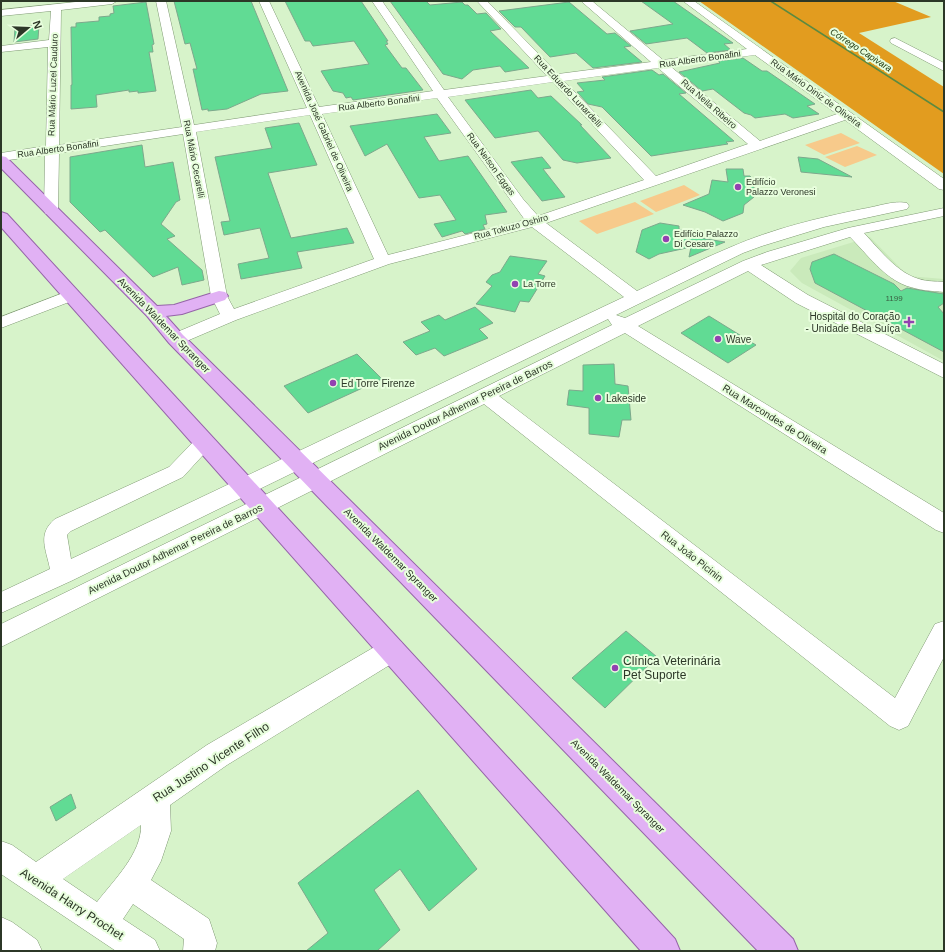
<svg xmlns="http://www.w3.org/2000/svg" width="945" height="952" viewBox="0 0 945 952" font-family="Helvetica,sans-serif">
  <rect width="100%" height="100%" fill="#d7f3ca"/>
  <path fill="#caeabb" d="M870 237 908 276 944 279V361L802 283 790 271 801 258Z"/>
  <path fill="#f7ca8b" d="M841 133 860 143 824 155 805 145Z
    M857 146 877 155 845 167 825 157Z
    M684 185 700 195 656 212 640 201Z
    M635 202 654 214 597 234 579 221Z"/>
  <path fill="#e29c1f" d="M699 1H893L931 17 859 33 944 87V174Z"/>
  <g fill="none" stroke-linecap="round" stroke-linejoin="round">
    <path fill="#5b8a40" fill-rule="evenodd" d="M769 1H772L944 111V113Z"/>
  </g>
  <path fill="#61db94" stroke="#7da88c" d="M174 1H251L288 91 261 94 227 109 208 111V109L202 110 193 69H197L190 43 185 44Z
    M285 1H361L388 41H386L388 44 385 45 402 68H406L423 90 353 100 351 97 346 98 343 93 333 91 321 71 369 64 354 41 313 46 310 41H305Z
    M390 1H426L430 5 462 2 465 5H468L477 14 486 13 501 29 490 31 529 68 505 72 500 66 473 70 462 79 443 74Z
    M641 1H673L733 43 724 44 731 50 707 53 687 38 646 44 630 31 673 24Z
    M146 2 154 44 152 45 153 52H149L156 91 138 93V91L129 92V90L96 95 97 107 71 109V85H72L71 27H76V23L99 21V17L110 16V14L114 13 113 6Z
    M569 2 607 34 615 33 631 46 624 47 642 62 593 68 576 53 550 57 521 27H515L499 11Z
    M39 25 38 39 14 42 15 28Z
    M743 58 762 71H767L815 104 807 106 819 114 793 118 785 114 755 118 751 115 744 113 713 89 702 91 679 72 720 63 718 61Z
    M652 70 659 75 663 74 686 93 679 94 734 141 726 142 728 144 651 156 602 107 588 104 577 92 584 91 577 83 605 80 602 77Z
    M531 90 538 98 551 96 582 125H580L611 158 577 163 563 160 538 131 495 138 465 100Z
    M437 114 451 133 424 137 439 161 468 156 507 212 485 215 487 224 483 225 485 229 465 234 462 231 442 237 434 224 456 220 440 195 419 198 387 144 365 156 350 126Z
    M299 123 317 165 268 173 291 238 347 228 354 243 297 252 302 268 241 279 238 264 269 258 260 228 224 235 221 222 230 221 215 157 272 148 265 128Z
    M142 145 145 167 173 162 180 200 176 202 161 224 175 236 167 239 202 270 204 280 182 285 178 267 153 277 105 230 100 232 70 202V157Z
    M542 157 551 168 543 169 565 197 542 201 511 162Z
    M798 157 818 159 852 177 801 172Z
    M726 169H743L744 176H750L754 181V197L744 205 743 213 723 221 705 212 683 205 709 194 712 180 728 182Z
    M660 223 679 226V229L691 235 688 236 725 242 689 257 691 247 659 254 649 259 636 252 642 230Z
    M834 254 894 284 901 291 907 288 944 294V303L938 307 944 314V352L815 283 810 269 812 262Z
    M510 256 547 261 538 274 545 276 529 302 520 301 515 312 476 304 492 286 486 282 492 275 500 272Z
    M475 307 493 323 479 329 488 338 444 356 435 348 416 355 403 342 430 331 421 322 439 315 445 320Z
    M709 316 756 345 728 363 681 333Z
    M357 354 382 379 308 413 284 386Z
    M614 364 615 384 628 386 631 420H622L619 437 589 434V408L567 405 569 390 583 391V365Z
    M626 631 657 657 605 708 572 678Z
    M418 790 477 869 429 911 400 869 374 890 400 930 377 951H306L328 933 298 883Z
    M71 794 76 808 56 821 50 807Z"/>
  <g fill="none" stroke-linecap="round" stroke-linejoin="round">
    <defs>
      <path id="minor" d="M85 1H117L112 4 61 10 59 145 182 127 156 1H166L194 125 307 108 259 1H269L319 107 433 91 372 1H382L444 90 547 76 477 1H487L558 74 651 62 581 1H592L663 60 747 49 683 1H694L944 179V190L939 189 845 120 546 223 637 291C669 276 699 260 731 247 772 229 818 218 862 209 876 207 894 200 907 203L909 206 907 209 824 227 762 246 743 253 616 315 625 318 743 261 767 252 848 228 944 208V216L864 233C879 249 897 273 919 279 927 282 936 281 944 282V292C932 291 919 290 907 286 884 278 867 254 850 237L761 265 808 295 944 364V378L796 303 748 271 638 326 944 513V533L936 530 625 333 499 396 895 698 935 624 944 621V657L908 726 899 730 890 726 484 404 1 647V624L612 325 608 319 71 581 1 613V592L50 569C46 549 37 534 55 519L169 467 197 438 204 436 211 438 214 443 183 477 71 531 67 535 71 559 624 297 532 227 389 264 236 320 182 343 176 345 170 343 167 339 170 335 220 314 211 296 183 134 59 153 58 211 56 214H46L44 211 45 155 1 161V153L46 146 48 47 1 52V46L49 40 51 11 1 16V10ZM755 55 837 114 760 141 670 66ZM658 68 748 144 656 176 564 81ZM553 82 644 180 538 216 523 199 448 97ZM437 98 525 220 388 255 322 114ZM310 115 374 259 234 309 227 296 196 132Z
        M895 38 944 63V71L891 43 890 41 891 39Z
        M71 290 77 291 79 295 77 299 1 328V317Z
        M392 639 401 642 405 650 401 658 227 765 170 805 171 831 161 861 151 880 209 919 217 943 215 951H183L184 939 133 904 123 919 155 940 160 951H116L1 874V841L12 845 36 862 207 745 383 642ZM141 825C142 853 114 880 97 902L63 879Z
        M1 917 12 922 37 940 42 951H1Z"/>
      <path id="major" d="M1 156 6 157 157 306 174 305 219 291 225 292 228 296 225 300 182 314 166 316 183 335 793 939 798 951H758L169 343 147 316 1 168Z
        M1 212 7 214 675 939 680 951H641L1 227Z"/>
    </defs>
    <use href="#minor" stroke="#809a74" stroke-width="1"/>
    <use href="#major" stroke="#9564a8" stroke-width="2"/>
    <use href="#minor" fill="#fff" fill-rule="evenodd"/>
    <use href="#major" fill="#e1b1f4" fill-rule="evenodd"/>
  </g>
  <g fill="#9241b1" stroke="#e8fedd" stroke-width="1.5">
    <circle cx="738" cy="187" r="4"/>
    <circle cx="666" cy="239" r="4"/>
    <circle cx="515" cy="284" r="4"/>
    <path d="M907 316h4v4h4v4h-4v4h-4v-4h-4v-4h4z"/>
    <circle cx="718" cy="339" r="4"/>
    <circle cx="333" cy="383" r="4"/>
    <circle cx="598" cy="398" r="4"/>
    <circle cx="615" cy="668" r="4"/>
  </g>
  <g text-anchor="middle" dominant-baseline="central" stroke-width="4" stroke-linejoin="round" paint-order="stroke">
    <g font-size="8" fill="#396042">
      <text x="894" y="298">1199</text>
    </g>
    <g font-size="9" font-style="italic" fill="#1c350c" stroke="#e8fedd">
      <text transform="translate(861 50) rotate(33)">Córrego Capivara</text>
    </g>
    <g font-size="9" fill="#2c3727" stroke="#e8fedd">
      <text transform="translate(700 59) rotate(-8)">Rua Alberto Bonafini</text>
      <text transform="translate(53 85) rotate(-88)">Rua Mário Luzel Cauduro</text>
      <text transform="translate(568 91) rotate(47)">Rua Eduardo Lunardelli</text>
      <text transform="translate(816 93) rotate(36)">Rua Mário Diniz de Oliveira</text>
      <text transform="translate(379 103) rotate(-7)">Rua Alberto Bonafini</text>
      <text transform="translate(709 104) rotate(41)">Rua Neila Ribeiro</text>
      <text transform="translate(324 131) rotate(66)">Avenida José Gabriel de Oliveira</text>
      <text transform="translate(58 149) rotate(-8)">Rua Alberto Bonafini</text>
      <text transform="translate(194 159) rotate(79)">Rua Mário Cecarelli</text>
      <text transform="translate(491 164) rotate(54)">Rua Nelson Eggas</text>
      <text transform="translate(511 227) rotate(-15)">Rua Tokuzo Oshiro</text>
    </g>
    <g font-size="9" fill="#2c3727" stroke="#e8fedd" text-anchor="start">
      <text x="746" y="182">Edifício<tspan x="746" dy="10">Palazzo Veronesi</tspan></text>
      <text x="674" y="234">Edifício Palazzo<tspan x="674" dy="10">Di Cesare</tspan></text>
      <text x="523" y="284">La Torre</text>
    </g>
    <g font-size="10" fill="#2c3727" stroke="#e8fedd" text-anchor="start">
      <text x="900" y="316" text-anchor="end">Hospital do Coração<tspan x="900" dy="12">- Unidade Bela Suíça</tspan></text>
      <text x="726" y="339">Wave</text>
      <text x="341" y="383">Ed Torre Firenze</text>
      <text x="606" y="398">Lakeside</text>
    </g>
    <g font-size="10" fill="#2c3727" stroke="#e8fedd">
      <text transform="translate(164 325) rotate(46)">Avenida Waldemar Spranger</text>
      <text transform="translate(465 405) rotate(-26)">Avenida Doutor Adhemar Pereira de Barros</text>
      <text transform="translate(775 419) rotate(32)">Rua Marcondes de Oliveira</text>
      <text transform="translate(175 549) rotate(-26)">Avenida Doutor Adhemar Pereira de Barros</text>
      <text transform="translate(391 555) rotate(45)">Avenida Waldemar Spranger</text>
      <text transform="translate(692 556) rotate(38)">Rua João Picinin</text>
      <text transform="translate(618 786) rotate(45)">Avenida Waldemar Spranger</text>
    </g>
    <g font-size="12" fill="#2c3727" stroke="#e8fedd" text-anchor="start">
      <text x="623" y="661">Clínica Veterinária<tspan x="623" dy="14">Pet Suporte</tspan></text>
    </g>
    <g font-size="12" fill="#2c3727" stroke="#e8fedd">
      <text transform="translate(211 762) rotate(-33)">Rua Justino Vicente Filho</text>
      <text transform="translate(72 904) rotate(33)">Avenida Harry Prochet</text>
    </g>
  </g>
  <rect width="945" height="952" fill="none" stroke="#2c3727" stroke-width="4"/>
  <g transform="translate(28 28) rotate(71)" stroke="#e8fedd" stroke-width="3" paint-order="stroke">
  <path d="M0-3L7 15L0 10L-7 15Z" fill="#2c3727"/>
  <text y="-6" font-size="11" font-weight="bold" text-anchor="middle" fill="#2c3727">N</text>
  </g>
</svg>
